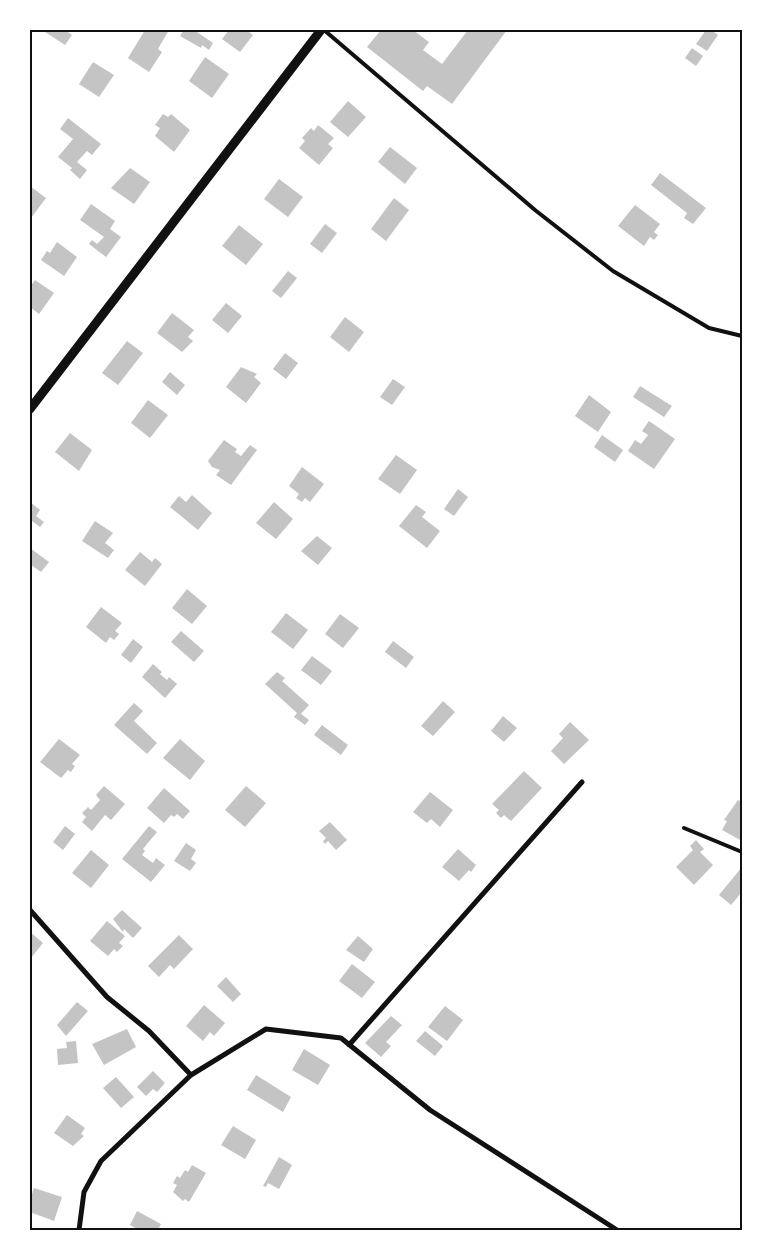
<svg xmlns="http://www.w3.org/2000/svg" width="772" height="1260" viewBox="0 0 772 1260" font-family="Karla,sans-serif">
  <rect width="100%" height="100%" fill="#fff"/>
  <path fill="#c4c4c4" d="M42 30H65L72 35 65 45Z
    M145 30H169L158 49 162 52 149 72 128 58Z
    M184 30H194L213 43 209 50 202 45 201 48 180 36Z
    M229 30H246L253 35 240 52 222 39Z
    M381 30H413L429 42 423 50 442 64 468 30H507L452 104 427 86 423 91 367 47Z
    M706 30H711L718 35 707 51 696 44Z
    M692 48 703 56 696 66 685 58Z
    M205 57 229 74 212 98 189 81Z
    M93 62 114 75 99 97 79 84Z
    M348 101 366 117 348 137 330 122Z
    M163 114 168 117 171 114 190 130 174 152 155 136 160 128 155 125Z
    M68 118 101 144 92 155 87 151 77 162 87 170 80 179 70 170 72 168 58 157 73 139 60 129Z
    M318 125 334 138 328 144 333 148 319 165 299 148 305 141 302 138 311 128 314 131Z
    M390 147 417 168 405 184 378 162Z
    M130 168 150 182 134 204 111 188Z
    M660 173 706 208 693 224 684 218 687 213 651 185Z
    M279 179 303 197 288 217 264 199Z
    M30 186 46 198 31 218 30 217Z
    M394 198 409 210 386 241 371 229Z
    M91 204 115 221 110 229 121 237 106 257 89 244 92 240 97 244 104 237 80 220Z
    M635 205 660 224 654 232 658 235 654 240 650 237 644 246 618 226Z
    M325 224 337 233 322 253 310 244Z
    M239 225 263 244 246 265 222 246Z
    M57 242 77 257 64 276 41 260 47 251 50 253Z
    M288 271 297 278 281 298 272 291Z
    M35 280 54 293 39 314 30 307V287Z
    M226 303 242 316 228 333 212 320Z
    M172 313 194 330 188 337 193 341 182 352 157 333Z
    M345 317 364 332 349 352 330 337Z
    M127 341 143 353 118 385 102 373Z
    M285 353 298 363 286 379 273 369Z
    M241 367 257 374 254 377 261 383 246 403 226 387Z
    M170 372 185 385 177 395 162 382Z
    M393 379 405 387 392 405 380 397Z
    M640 386 672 406 664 417 633 397Z
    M589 395 611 412 598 432 575 416Z
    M148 400 168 415 150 438 131 423Z
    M649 421 675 439 654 469 628 451 635 440 641 444 648 435 642 431Z
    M70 433 92 450 79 471 55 452Z
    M602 435 623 450 615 462 594 447Z
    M224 440 237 449 235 452 241 456 250 445 257 450 231 485 216 475 220 470 212 467 208 461Z
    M396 455 417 470 400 494 378 479Z
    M302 467 324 484 310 502 305 498 302 502 296 498 299 494 289 486Z
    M458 489 468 497 454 516 444 509Z
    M192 495 212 513 198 530 170 507 179 496 186 502Z
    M30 502 40 510 36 516 44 522 40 527 32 521 30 523Z
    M274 502 293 519 276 539 256 523Z
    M416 505 426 512 422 517 440 531 427 548 399 526Z
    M95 521 113 533 105 543 114 550 108 558 82 541Z
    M317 536 332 548 318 565 301 551Z
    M30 548 49 562 41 572 30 564Z
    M140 552 152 562 155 558 162 564 145 586 125 570Z
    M187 589 207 606 192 624 172 608Z
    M101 607 122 623 115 631 119 634 114 640 110 637 106 643 86 627Z
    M286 613 308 630 293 649 271 632Z
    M340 614 359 628 343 648 325 634Z
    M181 631 204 651 194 662 171 642Z
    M133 639 143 647 131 663 121 655Z
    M393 641 414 657 406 668 385 652Z
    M312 656 332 671 321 685 301 670Z
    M153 664 162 672 160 674 167 680 169 677 177 684 165 698 142 677Z
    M277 672 285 678 282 681 309 705 301 714 309 720 305 725 294 717 297 713 265 684Z
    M443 701 455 712 433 736 421 726Z
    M134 703 143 711 134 721 157 743 147 754 114 725Z
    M503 716 517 728 504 742 491 731Z
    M570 722 589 740 564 764 551 751 563 738 559 734Z
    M322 725 348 745 341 755 314 735Z
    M59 739 80 755 72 764 75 766 71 772 68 770 61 778 40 762Z
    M180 739 205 761 190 780 163 758Z
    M524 771 542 788 511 821 504 815 501 818 496 813 499 810 492 804Z
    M104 786 125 804 111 820 105 815 92 831 82 822 86 817 82 813 88 807 91 810 100 800 96 795Z
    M246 786 266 803 245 827 225 810Z
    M164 788 190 811 183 819 177 814 174 817 171 815 164 823 147 808Z
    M430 792 453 810 440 827 431 819 427 823 413 812Z
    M738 800 742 802V841L722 830 727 821 724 820Z
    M330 822 347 840 336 850 328 841 325 844 323 841 326 838 319 831Z
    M65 826 75 834 63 850 53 842Z
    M149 826 157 832 143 849 145 851 142 855 153 863 156 858 165 865 151 882 122 859Z
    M696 840 704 849 700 852 713 865 694 885 676 867 693 850 690 846Z
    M186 843 196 850 191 859 196 863 190 871 174 861Z
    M458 849 476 865 471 872 469 870 459 881 442 867Z
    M91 850 109 865 91 888 72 873Z
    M742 867V892L731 905 719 895Z
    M122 910 142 928 133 938 124 929 123 932 113 919Z
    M107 921 125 936 119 943 123 946 117 952 114 949 108 956 90 941Z
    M30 932 43 943 30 959Z
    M179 935 193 949 174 969 170 965 159 977 148 966Z
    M358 936 373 949 364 962 346 950Z
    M352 964 375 982 362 998 339 981Z
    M226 977 241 994 233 1002 217 986Z
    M77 1002 88 1011 66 1036 57 1025Z
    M204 1005 225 1023 214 1036 210 1032 203 1041 186 1026Z
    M445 1006 463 1020 447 1041 428 1027Z
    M391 1016 402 1025 386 1042 391 1046 381 1057 365 1043Z
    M127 1029 136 1047 104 1065 92 1044Z
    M425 1031 443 1046 435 1056 416 1041Z
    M76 1041 78 1063 58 1065 57 1049 67 1048 66 1042Z
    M304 1049 330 1065 318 1085 292 1070Z
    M153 1071 165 1083 157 1092 153 1089 146 1096 137 1087Z
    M256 1075 291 1097 283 1112 247 1090Z
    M116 1077 134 1097 121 1108 103 1088Z
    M67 1115 85 1128 81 1134 84 1136 73 1146 54 1133Z
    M233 1126 256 1140 245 1159 221 1145Z
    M279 1157 292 1165 279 1189 268 1183 266 1187 263 1186Z
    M192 1165 206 1173 189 1202 185 1199 183 1201 173 1192 177 1185 173 1183 177 1176 180 1178 185 1170 188 1172Z
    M34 1188 62 1197 54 1221 30 1212V1200Z
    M137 1211 161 1224 158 1230H139L130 1225Z"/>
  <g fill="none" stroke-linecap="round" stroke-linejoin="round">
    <path stroke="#111" stroke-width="4" d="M324 30 535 210 613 271 709 328 742 336
      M684 828 742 852"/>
    <path stroke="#111" stroke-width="5" d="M30 910 107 997 149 1031 191 1075
      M349 1045 582 782
      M79 1230 84 1192 101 1161 191 1075 266 1029 341 1038 430 1110 617 1230"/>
    <path stroke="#111" stroke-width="9" d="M30 409 321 30"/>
  </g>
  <rect width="772" height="1260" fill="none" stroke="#ffffff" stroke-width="62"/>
  <rect x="31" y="31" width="710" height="1198" fill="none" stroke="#111" stroke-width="2"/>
</svg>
